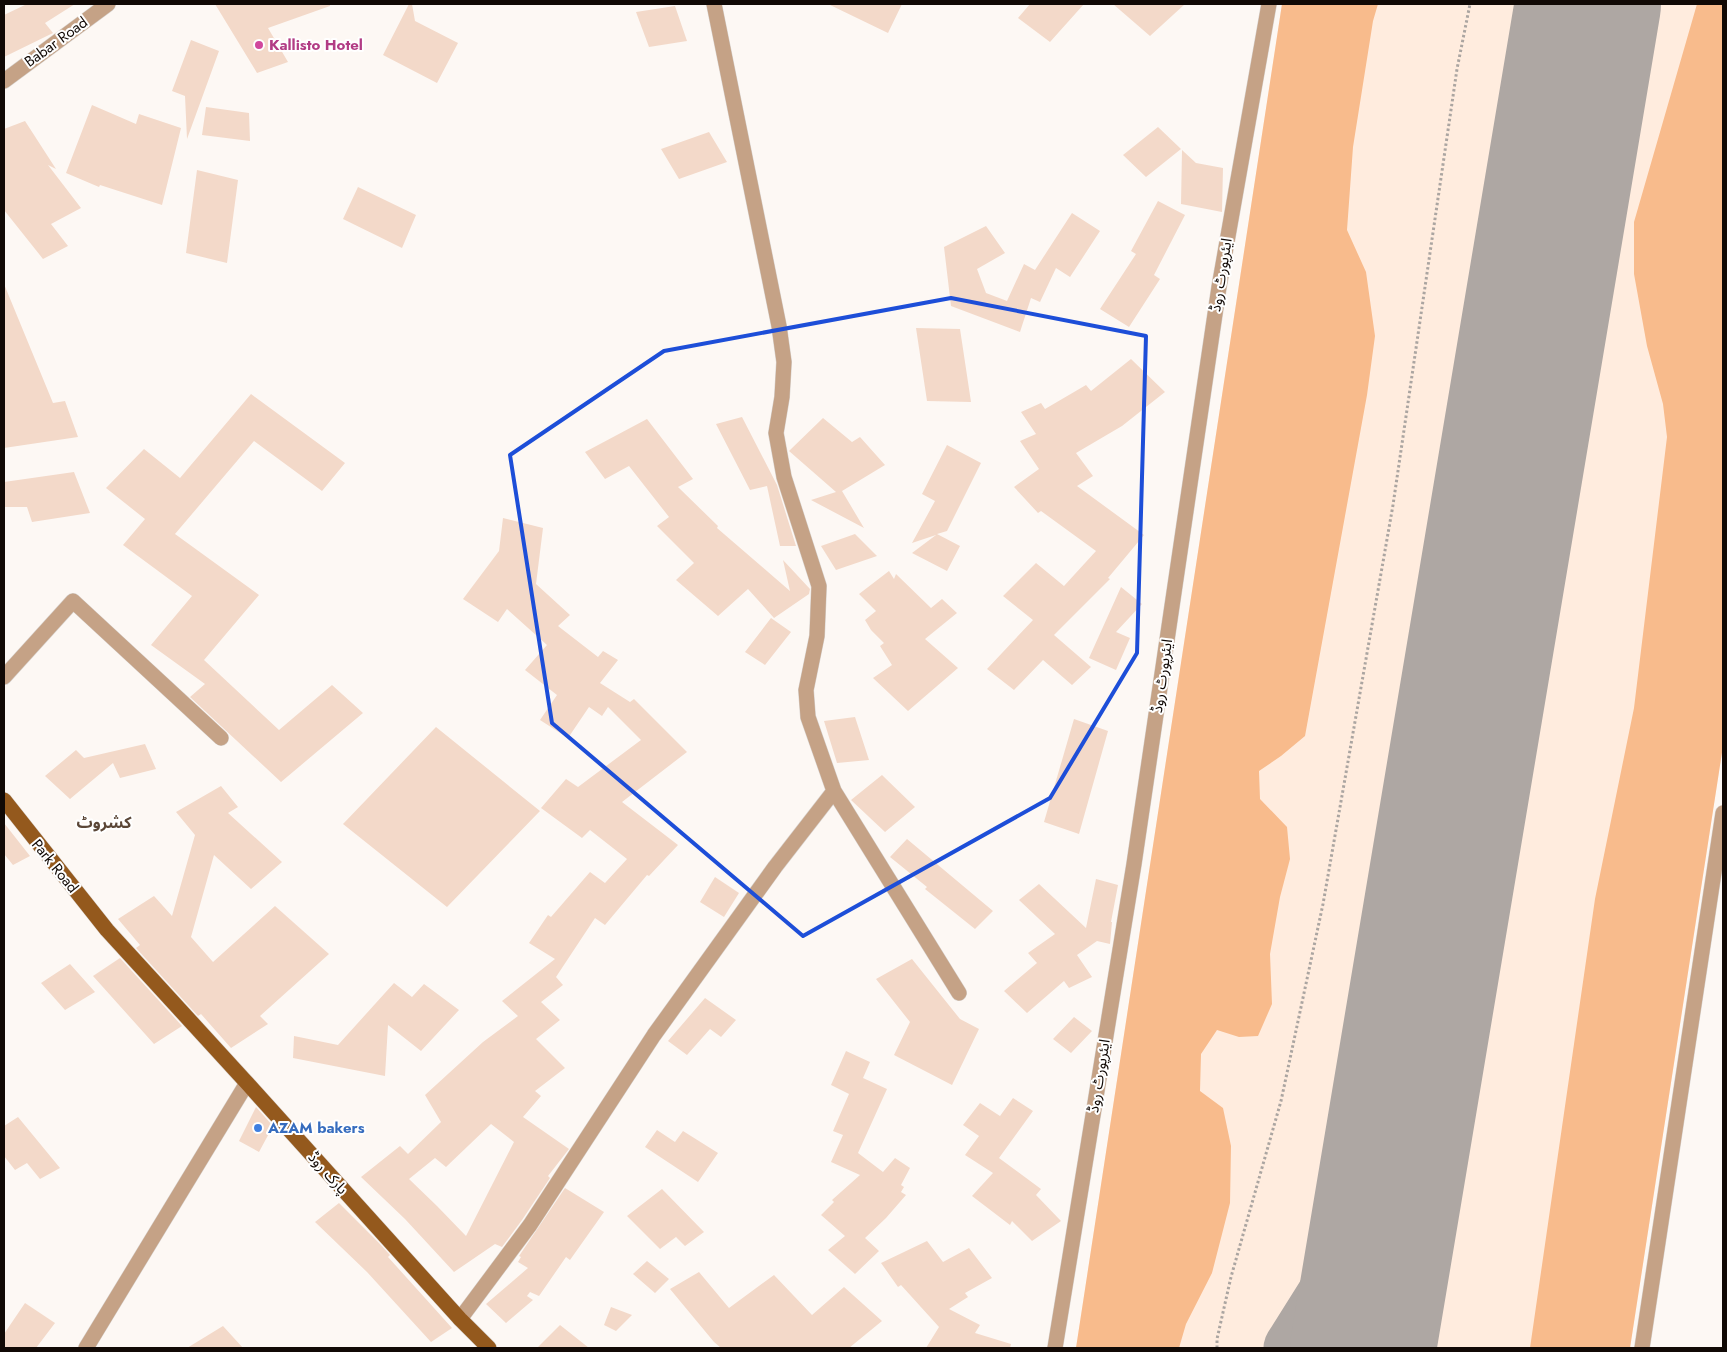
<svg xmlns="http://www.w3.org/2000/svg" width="1727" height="1352" viewBox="0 0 1727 1352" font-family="Jost,'Noto Sans Arabic',sans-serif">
  <rect width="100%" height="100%" fill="#fdf8f4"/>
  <path fill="#ffecde" d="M1282 4H1723V746L1630 1348H1076Z"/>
  <path fill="#f8bb8c" d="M1282 4H1378L1373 21 1353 147 1347 230 1366 272 1375 336 1367 395 1305 736 1281 756 1259 771 1260 799 1287 827 1290 859 1280 897 1270 954 1272 1004 1258 1036 1239 1037 1217 1030 1201 1054 1200 1091 1223 1108 1231 1146 1230 1203 1212 1273 1186 1324 1179 1348H1076Z
    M1697 4H1723V746L1630 1348H1530L1595 899 1634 708 1667 437 1663 404 1647 346 1634 274V222Z"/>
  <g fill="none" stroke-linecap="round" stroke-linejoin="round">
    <path stroke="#aea7a3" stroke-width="59" d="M1293 1348 1388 1197"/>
    <path stroke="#aea7a3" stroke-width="146" d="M1363 1348 1588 4"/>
  </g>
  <path fill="#f3d9c9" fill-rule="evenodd" d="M27 4H75L45 23 53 33 4 57V15Z
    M215 4H330V6L268 28 288 62 257 73Z
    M409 4H412L415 21 458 43 437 83 383 55Z
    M828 4H902L888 33Z
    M1030 4H1084L1050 42 1018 18Z
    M1113 4H1185L1150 36Z
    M675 6 687 41 649 47 636 12Z
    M191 40 219 51 187 139 185 96 172 91Z
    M92 105 136 124 139 114 181 128 162 205 100 185 99 187 66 173Z
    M206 107 249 113 250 141 202 135Z
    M25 121 56 169 48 165 81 208 51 224 68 246 43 259 4 210V129Z
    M1158 127 1181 149 1146 177 1123 155Z
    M709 132 727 162 679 179 661 149Z
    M1182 150 1196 163 1223 168 1222 212 1181 204Z
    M197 170 238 180 227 263 186 253Z
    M358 187 416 215 402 248 343 219Z
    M1158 201 1185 215 1154 275 1160 279 1129 327 1100 309 1136 254 1131 251Z
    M1072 213 1100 231 1070 277 1056 268 1040 302 1031 298 1020 332 951 306 944 247 986 226 1005 253 977 269 986 293 1007 301 1024 264 1035 270Z
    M4 284 53 403 65 401 78 437 4 448Z
    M916 328 960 329 971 402 927 401Z
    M1131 359 1165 392 1122 426 1076 453 1093 476 1077 486 1144 535 1108 578 1110 579 1054 635 1091 667 1072 685 1043 660 1014 690 987 669 1033 620 1003 596 1036 563 1064 586 1096 551 1041 511 1038 513 1014 487 1039 469 1020 441 1036 434 1021 412 1041 403 1045 409 1086 385 1091 391Z
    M251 394 345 463 322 491 254 441 175 534 259 595 204 660 279 730 332 685 363 713 281 782 190 697 205 684 151 645 192 596 123 545 145 519 106 488 144 449 180 478Z
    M742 417 777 485 796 546H780L767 486 750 490 716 424Z
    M823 418 852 442 860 437 885 465 842 491 864 528 811 500 836 492 789 451Z
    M647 419 693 479 678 487 718 526 717 528 790 591 783 560 810 589 809 594 774 618 748 589 718 616 676 580 694 563 657 526 669 517 629 466 605 479 585 452Z
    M947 445 981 463 947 531 937 534 960 546 947 571 912 553 936 535 912 543 935 501 922 494Z
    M74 472 90 513 32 522 27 507H4V482Z
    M503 518 543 528 536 584 570 615 558 626 598 657 603 651 618 660 600 683 630 702 634 699 687 752 622 802 678 845 649 876 647 875 605 925 595 918 556 977 563 985 541 1002 560 1020 536 1039 565 1068 535 1091 541 1096 523 1117 569 1149 548 1176 550 1178 522 1220 502 1247 495 1244 454 1272 405 1219 361 1177 400 1146 408 1154 441 1122 425 1095 483 1042 518 1016 502 1001 555 959 529 943 548 915 551 917 590 872 605 883 627 859 590 830 582 838 541 808 566 779 578 787 641 740 608 707 602 716 589 707 568 738 540 720 557 695 525 670 547 645 507 609 498 622 463 599 499 551ZM491 1124 514 1142 466 1236 437 1206 409 1179 435 1158 446 1167Z
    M855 534 877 556 836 570 821 546Z
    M889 571 894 579 896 574 931 608 942 599 957 613 925 639 958 668 908 711 873 678 892 665 880 646 884 643 871 630 865 620 876 611 859 594Z
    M1121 587 1142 604 1116 632 1130 638 1116 670 1089 658Z
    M771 618 791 632 765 665 745 652Z
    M855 717 869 760 837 763 824 721Z
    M1074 719 1108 731 1079 834 1044 822Z
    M436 727 540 811 447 907 343 824Z
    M145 744 156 769 120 778 113 763 70 799 45 776 76 750 84 758Z
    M882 775 915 807 885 832 851 800Z
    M221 786 238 807 228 813 282 862 251 889 214 855 191 937 213 962 275 906 329 954 260 1016 268 1024 231 1048 201 1014 198 1016 136 948 140 945 118 919 154 896 172 916 195 835 176 812Z
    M4 823 30 856 13 865 4 854Z
    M907 839 993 911 975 929 925 889 927 887 890 857Z
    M715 877 739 893 724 917 700 902Z
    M1096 879 1118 885 1111 922H1112L1110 944 1097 941 1077 955 1092 977 1069 988 1064 981 1027 1013 1004 991 1037 963 1028 953 1055 934 1019 900 1039 884 1086 928Z
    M120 958 182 1026 154 1044 93 976Z
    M912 959 960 1019 979 1029 952 1085 894 1055 910 1022 876 979Z
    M70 964 95 992 65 1010 41 983Z
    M394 983 412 997 424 984 459 1010 421 1051 388 1025 385 1076 293 1058 294 1036 338 1045Z
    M705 998 736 1020 721 1037 710 1029 687 1055 668 1041Z
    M1074 1017 1092 1031 1071 1053 1053 1039Z
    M846 1051 870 1062 863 1078 887 1089 858 1153 883 1172 895 1158 910 1168 901 1185 904 1187 901 1192 906 1195 886 1218 865 1238 879 1251 855 1274 828 1250 845 1236 821 1215 834 1202 832 1200 860 1175 831 1162 843 1135 833 1131 849 1094 831 1085Z
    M1013 1098 1033 1111 999 1158 1041 1189 1036 1195 1061 1221 1032 1241 1012 1221 1010 1225 972 1196 993 1173 965 1155 979 1136 963 1125 980 1103 1000 1116Z
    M256 1107 273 1126 259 1152 239 1141Z
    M18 1117 60 1168 40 1179 27 1163 15 1170 4 1156V1126Z
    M657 1130 675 1142 683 1131 718 1153 698 1182 645 1147Z
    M565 1188 604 1212 570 1260 566 1257 539 1296 530 1292 527 1296 533 1300 506 1323 486 1304 528 1268 518 1262 521 1257 519 1256Z
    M662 1189 704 1232 685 1246 676 1237 660 1249 627 1216Z
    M339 1203 379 1243 390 1255 388 1257 452 1328 431 1342 367 1272 315 1222Z
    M927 1241 943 1262 969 1248 992 1278 965 1293 968 1297 949 1309 980 1325 975 1333 1011 1344 1010 1348H926L939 1327 901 1285 898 1287 881 1263Z
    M647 1261 669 1279 655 1293 633 1274Z
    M699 1272 729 1308 774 1275 812 1315 844 1287 882 1321 849 1348H721L714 1342 670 1289Z
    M25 1303 55 1323 36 1348H4V1334Z
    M611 1307 632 1315 616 1331 604 1325Z
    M560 1325 589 1348H537Z
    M223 1326 243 1348H187Z"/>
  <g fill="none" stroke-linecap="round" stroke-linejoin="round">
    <defs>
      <path id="minor" d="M714 4 779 326 784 362 782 397 776 433 784 477 819 586 817 636 806 690 808 717 834 791 959 993
        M4 81 108 4
        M4 677 73 601 221 738
        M460 1319 530 1225 654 1035 775 867 834 791
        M86 1348 247 1083
        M1055 1348 1134 864 1219 287 1269 4
        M1642 1348 1723 813"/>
      <path id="major" d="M4 800 107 930 247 1083 460 1319 489 1348"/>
    </defs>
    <use href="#minor" stroke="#d7d2ce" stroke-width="16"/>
    <use href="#major" stroke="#d7d2ce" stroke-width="16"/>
    <path stroke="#aba5a1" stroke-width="3" stroke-dasharray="2.5 2.5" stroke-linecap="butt" d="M1217 1348V1339L1231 1277 1281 1101 1323 904 1393 505 1457 69 1470 4"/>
    <use href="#minor" stroke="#c5a286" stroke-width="15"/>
    <use href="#major" stroke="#94591d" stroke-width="15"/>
  </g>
  <path fill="none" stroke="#1d4ed8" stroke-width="4" stroke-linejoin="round" d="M951 298 1146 336 1137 653 1050 798 803 936 552 723 510 455 664 351Z"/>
  <circle fill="#d1479c" stroke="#fff" stroke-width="2" cx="259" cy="45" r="5"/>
  <circle fill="#3f7fe0" stroke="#fff" stroke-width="2" cx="258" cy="1128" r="5"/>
  <g text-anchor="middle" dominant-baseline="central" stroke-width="4" stroke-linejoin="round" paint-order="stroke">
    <g font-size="15" fill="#110905" stroke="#fff">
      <text transform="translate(56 42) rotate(-36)">Babar Road</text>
      <text transform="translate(1221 275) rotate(-81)">ایئرپورٹ روڈ</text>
      <text transform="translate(1162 676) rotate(-82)">ایئرپورٹ روڈ</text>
      <text transform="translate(55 866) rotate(51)">Park Road</text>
      <text transform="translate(1099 1076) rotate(-81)">ایئرپورٹ روڈ</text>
      <text transform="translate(328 1173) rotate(48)">پارک روڈ</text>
    </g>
    <g font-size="15" font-weight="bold" fill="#b23c85" stroke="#fff" text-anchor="start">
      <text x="269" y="45">Kallisto Hotel</text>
    </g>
    <g font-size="15" font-weight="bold" fill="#366cbe" stroke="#fff" text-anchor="start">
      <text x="268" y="1128">AZAM bakers</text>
    </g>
    <g font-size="16" font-weight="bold" fill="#5b4738" stroke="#fff">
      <text x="104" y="822">کشروٹ</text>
    </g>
  </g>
  <rect width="1727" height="1352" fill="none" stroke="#110905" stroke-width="10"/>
</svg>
